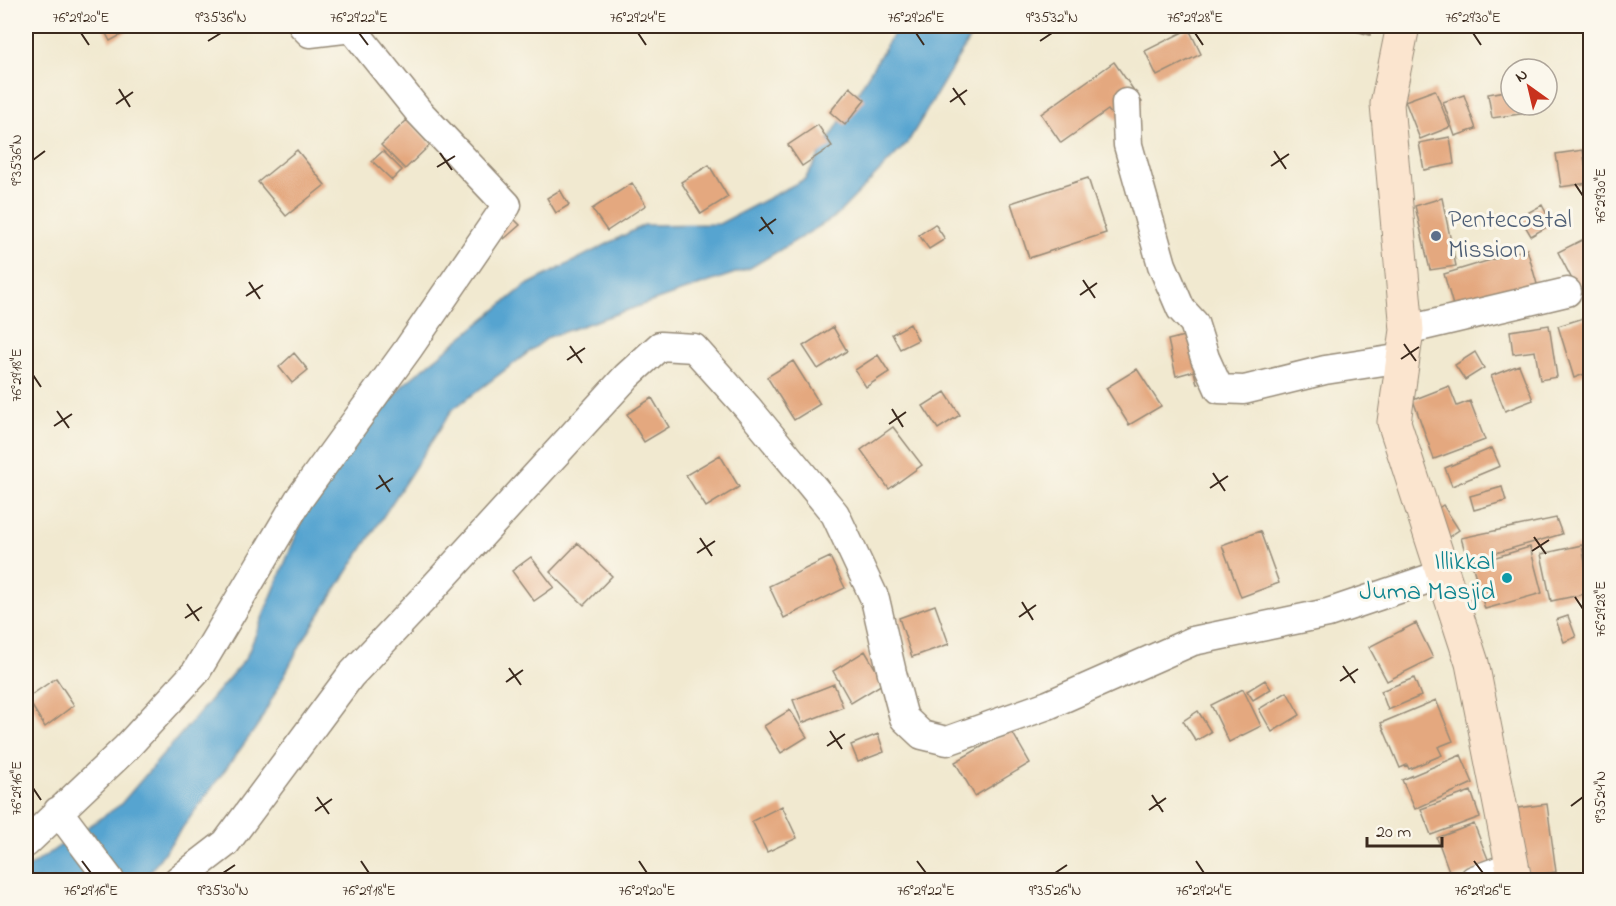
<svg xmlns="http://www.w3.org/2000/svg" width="1616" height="906" viewBox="0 0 1616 906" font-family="'Indie Flower',sans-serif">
  <rect width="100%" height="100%" fill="#fbf7ec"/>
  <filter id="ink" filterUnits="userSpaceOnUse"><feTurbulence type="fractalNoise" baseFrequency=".0167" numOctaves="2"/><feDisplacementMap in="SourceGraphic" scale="12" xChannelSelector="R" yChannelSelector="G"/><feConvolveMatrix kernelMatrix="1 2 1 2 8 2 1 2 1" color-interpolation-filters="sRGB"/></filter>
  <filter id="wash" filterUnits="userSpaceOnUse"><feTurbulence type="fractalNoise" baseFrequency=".008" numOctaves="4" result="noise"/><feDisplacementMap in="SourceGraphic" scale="24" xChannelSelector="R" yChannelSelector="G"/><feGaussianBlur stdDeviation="1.35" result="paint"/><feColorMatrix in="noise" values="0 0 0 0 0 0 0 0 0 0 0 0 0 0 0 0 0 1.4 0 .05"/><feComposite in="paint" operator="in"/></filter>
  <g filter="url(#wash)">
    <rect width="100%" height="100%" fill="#f1e9d0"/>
    <path fill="#57a4d0" stroke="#496777" stroke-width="1.5" d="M898 26H977L908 142 835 217 750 268 549 337 452 410 302 642 258 725 144 880H26V869L120 805 246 658 311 499 403 385 525 286 644 225 719 224 805 179Z"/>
    <g id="blocks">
      <path fill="#e4a87f" d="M102 26H130L132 29 110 41Z
        M1338 26H1373L1370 35Z
        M1189 29 1201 54 1157 76 1145 51Z
        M1114 62 1142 102 1116 120 1108 110 1061 143 1041 114Z
        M850 87 865 100 845 125 830 112Z
        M1435 90 1450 127 1420 139 1405 101Z
        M1511 90V105H1526L1527 113 1492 118 1488 94Z
        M1464 95 1476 129 1455 136 1443 102Z
        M407 120 431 144 405 169 381 145Z
        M818 125 832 146 802 166 788 145Z
        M1450 137 1454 164 1424 170 1419 143Z
        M297 150 325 185 286 216 258 182Z
        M1583 150 1588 183 1561 187 1556 154Z
        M383 151 402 170 392 180 372 161Z
        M709 165 728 197 701 214 681 182Z
        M1088 178 1106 233 1029 258 1011 203Z
        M632 183 646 205 607 231 592 209Z
        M560 190 569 205 556 213 547 198Z
        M1442 198 1456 266 1430 270 1415 206Z
        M1542 205 1552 224 1531 236 1520 217Z
        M513 218 520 225 504 239 497 231Z
        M935 224 945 239 929 249 919 235Z
        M1588 237 1590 242V284L1578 291 1558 252Z
        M1527 249 1539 291 1456 316 1444 274Z
        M1590 316V372L1574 378 1558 326Z
        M910 324 918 340 900 349 892 334Z
        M1549 325 1557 377 1540 380 1535 351 1513 354 1510 331Z
        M833 327 847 351 818 369 803 346Z
        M1208 330 1220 379 1197 384 1194 371 1176 376 1168 340Z
        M1475 352 1484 368 1465 380 1455 365Z
        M294 353 308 370 292 383 279 367Z
        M878 355 889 372 866 387 855 370Z
        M793 361 820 404 794 420 767 377Z
        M1519 365 1533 400 1505 411 1491 376Z
        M1137 369 1161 406 1129 425 1106 388Z
        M1449 386 1457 406 1470 401 1485 440 1434 459 1413 400Z
        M945 392 960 415 938 429 923 406Z
        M652 398 669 427 644 442 627 414Z
        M893 427 922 465 889 489 861 450Z
        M1492 448 1500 466 1452 486 1445 468Z
        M720 455 739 487 706 507 686 475Z
        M1502 487 1506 501 1474 510 1470 496Z
        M1443 505 1459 530 1435 546 1419 521Z
        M1556 518 1562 534 1468 561 1461 538Z
        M1260 531 1279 583 1241 597 1222 545Z
        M578 543 612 576 584 605 550 572Z
        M1582 545 1590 593 1551 601 1541 554Z
        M1530 547 1542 593 1485 609 1472 564Z
        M531 557 554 587 534 601 512 571Z
        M830 557 845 588 784 618 769 586Z
        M935 605 949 644 912 657 899 618Z
        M1568 616 1576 637 1564 642 1556 620Z
        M1416 623 1433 658 1387 681 1369 647Z
        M865 651 884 683 851 703 833 671Z
        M56 678 74 705 45 727 27 698Z
        M1414 678 1421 696 1388 710 1381 691Z
        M1265 680 1271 689 1253 700 1247 691Z
        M834 684 843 707 802 723 793 700Z
        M1243 689 1261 726 1229 742 1211 705Z
        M1287 692 1300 715 1272 732 1259 709Z
        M1436 700 1453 741 1438 747 1442 755 1409 769 1407 765 1400 768 1381 723Z
        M790 710 807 737 781 753 764 726Z
        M1198 711 1211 732 1196 741 1183 721Z
        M1011 730 1030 763 975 796 955 762Z
        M878 734 884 752 858 762 851 745Z
        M1461 755 1473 783 1415 809 1402 780Z
        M1471 791 1480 817 1431 835 1421 809Z
        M1547 804 1556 872 1527 876 1518 808Z
        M782 806 797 838 767 852 752 821Z
        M1474 824 1490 864 1452 879 1437 838Z"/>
    </g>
  </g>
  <g filter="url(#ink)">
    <use href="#blocks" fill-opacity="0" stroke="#968a77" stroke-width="1.5"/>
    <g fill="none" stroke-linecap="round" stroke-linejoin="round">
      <defs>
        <path id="street" d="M303 26 310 33 352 28
          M1126 103 1128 145 1162 265 1181 309 1194 323 1205 358 1219 389 1244 390 1325 370 1403 358
          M1407 330 1567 292
          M58 811 110 880
          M26 843 126 748 196 672 299 499 408 349 507 205 419 112 350 26
          M178 880 226 843 351 675 424 598 627 376 660 346 694 348 747 407 835 514 875 599 892 673 904 718 922 735 947 741 1048 705 1193 641 1328 613 1443 574
          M1474 880 1512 866"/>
        <path id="secondary" d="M1403 26 1387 104 1407 330 1394 422 1472 663 1515 880"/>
      </defs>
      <use href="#street" stroke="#968a77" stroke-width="31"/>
      <use href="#secondary" stroke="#968a77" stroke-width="35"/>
      <use href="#street" stroke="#fff" stroke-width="28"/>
      <use href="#secondary" stroke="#fbe5cf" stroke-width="33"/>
    </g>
  </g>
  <path fill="none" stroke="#3b2a1e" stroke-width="2" d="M81 33 89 45M359 33 368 45M638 33 646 45M916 33 924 45M1195 33 1203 45M1473 33 1481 45M208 41 221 33M1040 41 1052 33M953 88 965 105M119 89 130 107M950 102 967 90M116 104 133 92M1274 151 1286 169M440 153 452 170M33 160 45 151M1271 166 1289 154M437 167 455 156M1575 184 1583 196M761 217 773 234M759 231 776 219M1083 280 1095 298M249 282 260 299M1080 295 1097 283M246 296 263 285M1404 344 1416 361M570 346 582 363M1401 359 1419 347M567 360 585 348M33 375 41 387M892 409 903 427M57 411 69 428M889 424 906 412M54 426 72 414M1213 473 1225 491M379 475 390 492M1210 488 1228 476M376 489 393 478M1534 537 1546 554M700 538 712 556M1532 551 1549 540M697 553 715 541M1575 597 1583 609M1022 602 1033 620M187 604 199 621M1019 617 1036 605M185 618 202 607M1343 666 1355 683M509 668 521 685M1340 681 1358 669M506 682 523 670M830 731 842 749M827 746 845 734M33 788 41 800M1152 795 1163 812M317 797 329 814M1571 806 1583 797M1149 810 1166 798M315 811 332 799M82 861 91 873M361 861 369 873M639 861 647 873M917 861 926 873M1196 861 1204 873M1474 861 1483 873M223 873 235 865M1055 873 1067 865"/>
  <circle fill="#5c6f8a" stroke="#fbf7ec" stroke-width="2" cx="1436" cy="236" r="6"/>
  <circle fill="#0f9aa8" stroke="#fbf7ec" stroke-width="2" cx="1507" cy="578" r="6"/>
  <g text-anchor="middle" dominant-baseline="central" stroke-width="6" stroke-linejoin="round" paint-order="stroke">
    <g font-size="26" fill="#4e5e75" stroke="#fbf7ec" text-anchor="start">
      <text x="1448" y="221">Pentecostal<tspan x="1448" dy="30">Mission</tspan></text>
    </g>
    <g font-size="26" fill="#0d838f" stroke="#fbf7ec" text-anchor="end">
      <text x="1495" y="563">Illikkal<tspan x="1495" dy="30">Juma Masjid</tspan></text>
    </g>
  </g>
  <rect width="1616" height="906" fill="none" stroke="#fbf7ec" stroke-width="66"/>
  <g transform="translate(1529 87) rotate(326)"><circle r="28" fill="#fbf7ec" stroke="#aea59a" stroke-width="1.5"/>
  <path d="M0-4.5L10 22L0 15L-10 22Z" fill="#c8321e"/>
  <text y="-9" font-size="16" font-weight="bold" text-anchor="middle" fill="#3b2a1e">N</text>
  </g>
  <path d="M1367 837v9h75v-9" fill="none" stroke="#3b2a1e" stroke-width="3"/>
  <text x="1376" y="837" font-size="18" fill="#3b2a1e" stroke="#fbf7ec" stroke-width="4.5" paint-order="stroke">20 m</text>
  <rect x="33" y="33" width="1550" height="840" fill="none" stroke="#3b2a1e" stroke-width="2"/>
  <g font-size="15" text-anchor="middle" fill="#3b2a1e">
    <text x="81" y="22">76°29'20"E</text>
    <text x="221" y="22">9°35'36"N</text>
    <text x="359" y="22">76°29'22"E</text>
    <text x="638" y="22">76°29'24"E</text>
    <text x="916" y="22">76°29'26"E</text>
    <text x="1052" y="22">9°35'32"N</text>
    <text x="1195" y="22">76°29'28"E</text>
    <text x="1473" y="22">76°29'30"E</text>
    <text transform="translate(16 160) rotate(-90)" y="5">9°35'36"N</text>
    <text transform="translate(1600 196) rotate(-90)" y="5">76°29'30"E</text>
    <text transform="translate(16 375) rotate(-90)" y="5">76°29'18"E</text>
    <text transform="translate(1600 609) rotate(-90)" y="5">76°29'28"E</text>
    <text transform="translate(16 788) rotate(-90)" y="5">76°29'16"E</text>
    <text transform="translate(1600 797) rotate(-90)" y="5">9°35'24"N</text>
    <text x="91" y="895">76°29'16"E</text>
    <text x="223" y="895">9°35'30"N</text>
    <text x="369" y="895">76°29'18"E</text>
    <text x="647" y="895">76°29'20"E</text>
    <text x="926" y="895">76°29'22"E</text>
    <text x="1055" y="895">9°35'26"N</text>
    <text x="1204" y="895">76°29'24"E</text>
    <text x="1483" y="895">76°29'26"E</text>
  </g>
</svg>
